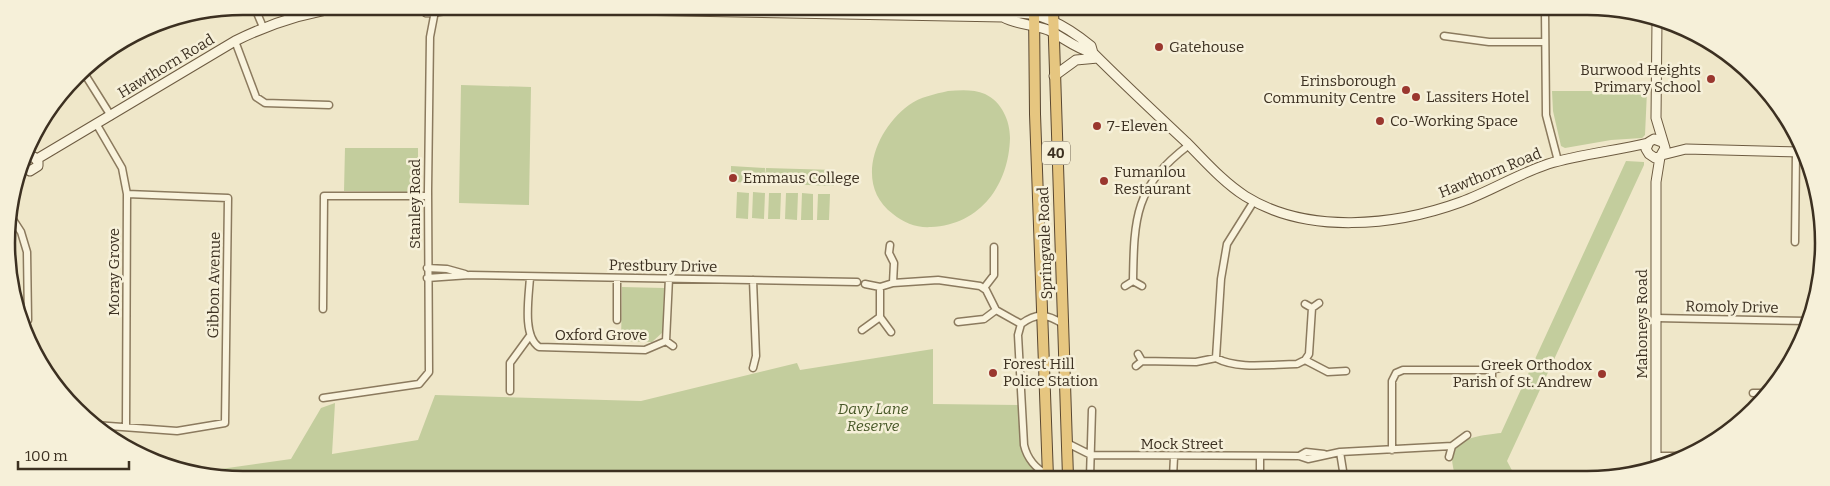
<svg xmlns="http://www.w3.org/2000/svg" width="1830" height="486" viewBox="0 0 1830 486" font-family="Bitter,serif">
  <rect width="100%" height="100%" fill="#efe7c9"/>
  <path fill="#c3cd9d" d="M461 85 531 87 529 205 459 203Z
    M948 91C960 90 974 89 985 94 1002 102 1010 121 1010 138 1009 184 981 225 931 227 917 228 904 223 893 214 854 185 875 130 909 105 920 97 935 94 948 91Z
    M1552 91H1647L1645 135 1642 138 1611 140 1565 148 1561 146 1553 111Z
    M345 148H418V192L344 191Z
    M1626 161 1644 162V165L1507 461 1516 478 1455 477C1454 471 1452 464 1452 458 1454 436 1486 435 1501 433Z
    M731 166 765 168V178L766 168 834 170V186L731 182Z
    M737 192 749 193 748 219 736 218Z
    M753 192 765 193 764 219 752 218Z
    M769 193H781L780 219H768Z
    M786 193H798L797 220 785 219Z
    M802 193 813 194V220H801Z
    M818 194H830L829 220H817Z
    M622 287 664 288 663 332 652 342 621 341Z
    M933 349V404L1018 405 1024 455 1038 477 197 475 192 473 291 459 321 408 335 403 332 454 418 440 435 395 641 401 797 363 800 370Z"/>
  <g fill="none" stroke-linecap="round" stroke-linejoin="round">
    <defs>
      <path id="minor" d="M254 6 263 27
        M1545 10 1546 115 1558 161
        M1444 36 1489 42H1545
        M235 41 256 97 265 103 329 105
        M84 73 111 116
        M97 125 122 168 127 194 126 427
        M10 215 21 232 27 252 28 320H22
        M1795 242 1796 152
        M890 245 889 253 894 263 893 283
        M427 268 447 269 465 274
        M530 277C529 296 522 336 539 347L645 350 666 341 673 346
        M427 278 470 275 857 282
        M1133 281C1134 217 1135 186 1189 145
        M865 284 880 287 893 283 938 280 980 286 986 290 996 310 1021 324
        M1125 286 1133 281 1142 286
        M984 288 994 275V247
        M1305 304 1312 308 1319 303
        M323 309 324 196H427
        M880 317 891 332
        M1656 318 1807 321
        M617 320V278
        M958 322 984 319 996 310
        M1021 324 1018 335 1024 445C1027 458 1036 469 1048 475
        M1021 324C1037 312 1047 314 1063 324
        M862 330 880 317V287
        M666 341 669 278
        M1216 358 1221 279 1227 244 1254 201
        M1305 360 1309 354 1312 308
        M1142 361 1196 362 1216 358C1238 370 1272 364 1297 364L1305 360 1328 372 1346 371
        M1136 366 1142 361 1138 354
        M753 368 756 356 753 280
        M1492 383V370L1508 366
        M510 391V363L529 337
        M1753 393H1768
        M323 398 419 384 429 372 428 190 430 37 435 11
        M1762 401V393
        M95 425 177 431 225 423 228 198 127 194
        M1067 443 1091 455 1299 456 1308 459 1340 452 1452 446
        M1392 450V381L1396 373 1403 370H1492
        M1340 452 1344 477
        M1260 456V477
        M1299 456 1306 452 1324 454
        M1656 456H1690
        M1449 457 1452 446 1467 435
        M1090 477 1092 410
        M1173 477 1174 457"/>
      <path id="secondary" d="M397 7 424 10
        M423 7 426 12C431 13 458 8 467 7L1003 17C1032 4 1069 28 1091 46L1093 53
        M1003 17C1017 25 1033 24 1048 30 1063 37 1076 49 1093 53 1123 83 1155 113 1186 142 1205 161 1222 181 1245 196 1307 235 1395 226 1461 202 1491 191 1518 174 1548 164 1581 154 1615 151 1648 143
        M1657 21 1656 118 1665 148 1660 157 1655 158 1649 154 1646 149 1649 142 1654 139 1662 142
        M1054 76 1076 60 1098 58
        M1662 155 1686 149 1801 152
        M37 159 235 41C271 23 306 12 345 7
        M24 162 26 168 30 171 38 166V162L34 157H27L24 161
        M1656 466V182L1660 157"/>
      <path id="trunk" d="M1034 9 1035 114 1048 477
        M1053 9 1068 477"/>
    </defs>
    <use href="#minor" stroke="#8b7a5e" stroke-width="9"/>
    <use href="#secondary" stroke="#6d5b41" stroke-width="11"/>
    <use href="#trunk" stroke="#594731" stroke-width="12"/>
    <use href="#minor" stroke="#f9f3dd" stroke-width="6"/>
    <use href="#secondary" stroke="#f9f3dd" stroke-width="9"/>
    <use href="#trunk" stroke="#e6c680" stroke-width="10"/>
  </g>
  <g fill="#9a372e" stroke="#f6f0d9" stroke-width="2">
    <circle cx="1159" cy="47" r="5"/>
    <circle cx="1711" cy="79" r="5"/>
    <circle cx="1406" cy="90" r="5"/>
    <circle cx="1416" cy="97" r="5"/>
    <circle cx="1380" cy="121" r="5"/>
    <circle cx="1097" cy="126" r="5"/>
    <circle cx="733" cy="178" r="5"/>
    <circle cx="1104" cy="181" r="5"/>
    <circle cx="993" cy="373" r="5"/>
    <circle cx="1602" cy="374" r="5"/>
  </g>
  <g text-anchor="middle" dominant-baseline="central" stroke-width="5" stroke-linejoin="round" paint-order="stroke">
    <rect fill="#f6f0d9" stroke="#746a58" stroke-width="1" x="1042" y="141.5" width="28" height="23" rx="4"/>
    <g font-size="14" font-weight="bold" fill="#3c3021">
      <text x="1056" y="153">40</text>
    </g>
    <g font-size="15" fill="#3c3021" stroke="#f6f0d9" text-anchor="start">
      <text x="1169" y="47">Gatehouse</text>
      <text x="1701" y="70" text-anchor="end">Burwood Heights<tspan x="1701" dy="17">Primary School</tspan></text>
      <text x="1396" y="81" text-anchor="end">Erinsborough<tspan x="1396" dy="17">Community Centre</tspan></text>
      <text x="1426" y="97">Lassiters Hotel</text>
      <text x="1390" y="121">Co-Working Space</text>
      <text x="1107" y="126">7-Eleven</text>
      <text x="1114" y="172">Fumanlou<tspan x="1114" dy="17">Restaurant</tspan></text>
      <text x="743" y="178">Emmaus College</text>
      <text x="1003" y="364">Forest Hill<tspan x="1003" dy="17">Police Station</tspan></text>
      <text x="1592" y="365" text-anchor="end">Greek Orthodox<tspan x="1592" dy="17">Parish of St. Andrew</tspan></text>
    </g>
    <g font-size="15" fill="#3c3021" stroke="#f6f0d9">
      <text transform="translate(166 66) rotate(-31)">Hawthorn Road</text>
      <text transform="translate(1490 173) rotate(-22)">Hawthorn Road</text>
      <text transform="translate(415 204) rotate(-90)">Stanley Road</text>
      <text transform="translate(1045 243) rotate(-92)">Springvale Road</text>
      <text transform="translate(663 266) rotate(1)">Prestbury Drive</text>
      <text transform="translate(114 272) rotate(-90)">Moray Grove</text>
      <text transform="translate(214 285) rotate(-89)">Gibbon Avenue</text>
      <text transform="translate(1732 307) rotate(1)">Romoly Drive</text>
      <text transform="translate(1642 324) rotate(-90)">Mahoneys Road</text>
      <text x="601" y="335">Oxford Grove</text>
      <text x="1182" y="444">Mock Street</text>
    </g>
    <g font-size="15" font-style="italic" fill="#485828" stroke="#f6f0d9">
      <text x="873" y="409">Davy Lane<tspan x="873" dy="17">Reserve</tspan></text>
    </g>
  </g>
  <path d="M0 0H1830V486H0ZM243 15H1587A228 228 0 0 1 1815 243V243A228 228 0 0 1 1587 471H243A228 228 0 0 1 15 243V243A228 228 0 0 1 243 15Z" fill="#f6f0d9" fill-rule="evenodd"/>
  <path fill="none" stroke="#3c3021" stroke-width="2.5" d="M243 15H1587A228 228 0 0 1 1815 243V243A228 228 0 0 1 1587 471H243A228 228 0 0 1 15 243V243A228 228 0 0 1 243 15Z"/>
  <path d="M18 461v8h111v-8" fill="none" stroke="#3c3021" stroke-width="2.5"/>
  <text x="25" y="461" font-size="15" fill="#3c3021" stroke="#f6f0d9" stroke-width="4" paint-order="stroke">100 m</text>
</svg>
